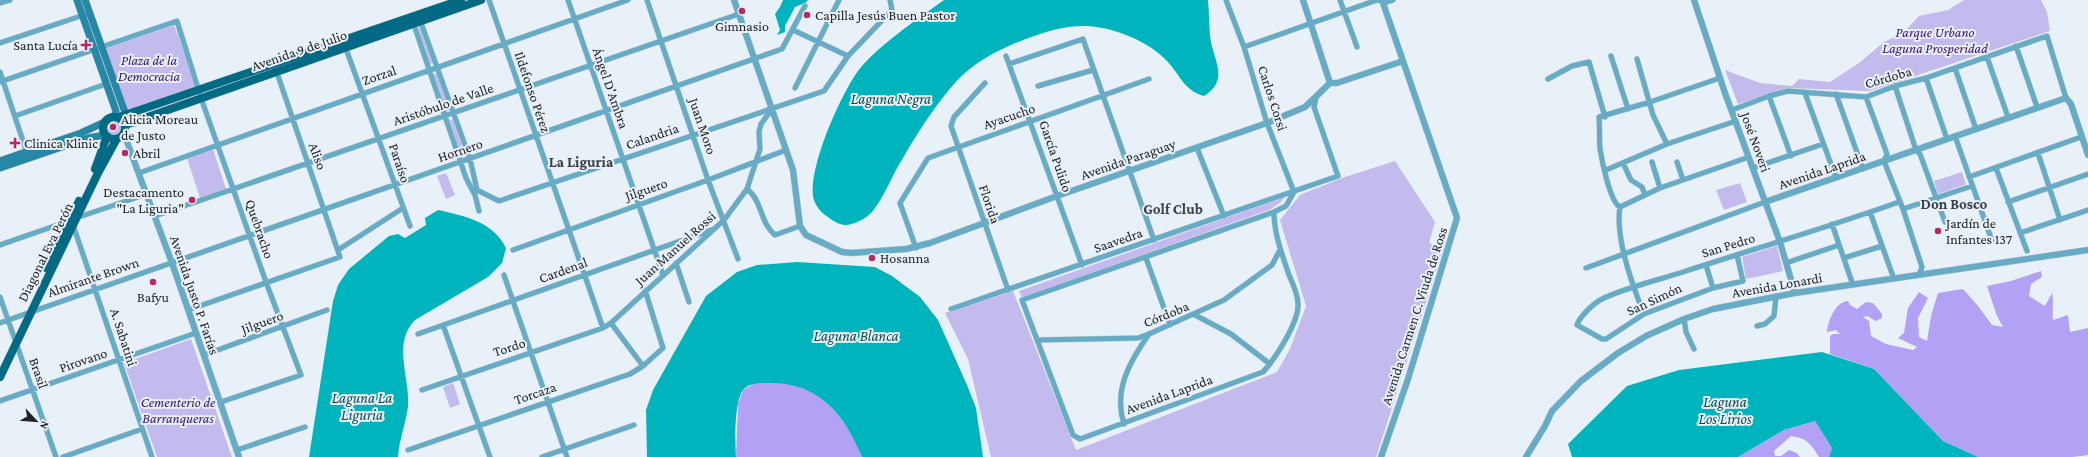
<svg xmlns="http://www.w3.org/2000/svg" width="2088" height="457" viewBox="0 0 2088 457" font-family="'Crimson Pro',serif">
  <rect width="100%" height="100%" fill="#e9f1f8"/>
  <path fill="#c3baed" d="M1964 0H2041L2047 12 2050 31 1870 91 1787 88 1738 104 1725 70 1760 83 1792 86 1799 79 1830 82 1859 63 1884 42 1903 33 1919 16 1948 10Z
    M174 25 196 83 194 89 132 111 125 108 105 48Z
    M421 26 433 63 429 64 417 27Z
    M437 73 450 110 446 112 433 75Z
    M453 119 465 156 461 158 449 121Z
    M117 120 121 123 122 127 117 135 112 138 107 134C107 127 111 122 117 120Z
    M213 149 226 189 200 198 187 158Z
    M1395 161 1435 222 1429 243 1443 249 1376 457H991L968 359 945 313 1013 291 1076 450 1277 372 1290 349 1306 306 1280 220 1300 195 1342 178Z
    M1962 172 1966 184 1938 194 1934 181Z
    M446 173 455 195 446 199 437 176Z
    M1740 183 1747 202 1724 210 1716 190Z
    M1285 197 1281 202 1271 209 1022 298 1019 291Z
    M1777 246 1783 271 1746 279 1742 257Z
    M191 339 232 457H157L124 363Z
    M453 383 460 404 450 408 443 387Z"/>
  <path fill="#b2a1f4" d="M2041 271 2042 277 2031 284 2029 296 2045 306 2052 293C2054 302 2052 310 2053 320L2068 315 2070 332 2088 328V455L2072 457H1978L1943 441 1874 369 1830 354V336L1833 334H1840L1836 330 1827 332C1828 321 1835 302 1848 301L1850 305 1857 309 1866 302 1873 303 1882 314V318L1876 321 1867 316 1863 317 1869 321 1871 336 1886 344 1913 350 1917 347 1898 338 1904 333 1908 308 1919 292 1928 298 1918 318 1919 337 1927 341 1931 316 1938 293 1963 289 1978 306 1992 325 2003 327 1997 316 1987 286 2011 281Z
    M785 382C792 385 802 386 809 390 834 403 852 431 862 457H736L738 404 743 390 755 383Z
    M1815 421 1832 448 1829 457H1819C1811 444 1807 438 1791 436L1774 451 1775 456H1781L1789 450 1797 453 1800 457H1738L1784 430Z"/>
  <path fill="#00b4be" d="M783 0H808L805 3 795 7 785 26V32L777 35 780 30 775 14 780 7Z
    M944 0H1208C1209 11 1209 23 1210 35 1212 59 1231 79 1204 96 1183 90 1180 74 1166 60 1151 44 1124 32 1102 28 1078 23 1057 28 1034 36 1011 44 986 55 966 72 944 91 918 132 903 158 892 175 885 196 872 212 867 218 854 225 845 225 840 225 833 221 828 217 821 213 814 204 813 196 809 166 840 96 858 71 876 47 919 18 944 0Z
    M438 210C464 216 493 221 506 248L502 263 488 277 415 320C392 343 410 378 408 406 406 423 399 440 398 457H309L333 301 338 285 349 269 389 236 398 234 405 238 426 225 425 218Z
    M797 262 875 267 892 276 920 297 938 320 967 385 976 408 983 457H862C844 414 819 382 769 383 760 383 749 383 743 390 734 403 735 441 736 457H647L646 410 653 390 706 296 737 272 757 265Z
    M1822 352 1874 369 1943 441 1978 457H1829L1832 448 1815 421 1784 430 1738 457H1572L1568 444 1627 386 1679 370Z"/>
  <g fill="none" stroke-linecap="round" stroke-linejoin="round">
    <defs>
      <path id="minor" d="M489 0 603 328
        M568 0 663 275
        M647 0 708 180 738 259
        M1226 0 1244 47 1267 123 1294 192 1286 206 1274 212 1022 300 1073 435 1080 439 1263 372C1275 359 1299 322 1298 304 1298 294 1293 284 1289 275 1282 254 1274 234 1274 212
        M1340 0 1357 47
        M0 3 10 0
        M420 20 470 159 477 190
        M413 22 466 178 475 195 479 211
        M793 30 848 56
        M0 43 90 13
        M345 46 410 226
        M2016 46 2037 107
        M1244 47 1377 0 1387 2 1393 0
        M1006 56 1082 265
        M1611 56 1628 109
        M1987 57 2008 117
        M1637 59 1653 115 1667 144
        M1009 64 1083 39 1154 240
        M1955 68 1976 129
        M0 72 27 153
        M1926 78 1947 139
        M1548 79 1572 66 1589 62 1605 117
        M0 82 177 21 201 98 266 282 301 375 221 402
        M985 83 954 117 951 126 1008 290
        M1038 86 1093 70
        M1895 86 1916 150 1920 154 1945 222
        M795 88 839 0
        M1805 93 1836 178
        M1836 94 1863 169
        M1769 96 1791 156
        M1866 97 1887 154 1884 161 1903 209 1922 267 1919 275
        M1732 110 1769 96 1788 91 1866 97 1895 86 1926 78 2047 36 2066 98
        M15 116 106 84
        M1955 136 1992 241
        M1197 148 1224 216
        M2038 153 2060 220
        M1652 162 1660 188
        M1677 162 1683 180
        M1623 163 1631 180 1642 187 1645 195
        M1753 168 1823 144
        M1996 168 2027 251
        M1606 170 1667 144 1736 121
        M139 173 628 0
        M1969 177 2081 137
        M747 189C762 200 760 223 775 235L800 226
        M473 191 477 190 499 201 824 91 848 56 892 10 890 0
        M2008 202 2088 174
        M1620 207 1660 188 1749 157
        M1903 209 1972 186
        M1870 212 1894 279
        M155 216 739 14
        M76 218 147 194
        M1832 224 1853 285
        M73 225 152 457
        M2020 233 2088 210
        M0 245 69 221
        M916 248 900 203 928 158 1149 79
        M338 250 403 208
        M513 250 708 180 786 150
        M1737 255 1743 281 1713 288 1644 314 1606 339H1602L1577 325C1580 316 1594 303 1602 299 1627 287 1659 280 1686 271 1757 248 1829 227 1899 202
        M1146 258 1170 325
        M1844 258 1882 246
        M676 263 689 302
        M1786 263 1839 245
        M1706 265 1713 288
        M1586 268 1765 202
        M504 275 567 457
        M0 297 56 457
        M951 309 1338 176 1314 107 1316 98
        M188 310 340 257 276 70
        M1644 314C1633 287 1615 237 1620 207 1610 202 1602 161 1600 149 1599 138 1600 128 1599 117L1650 102 1720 78
        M1195 315 1231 334 1270 364
        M1684 319 1686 332 1694 349
        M0 323 782 49 805 6
        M611 323 643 366
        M443 325 490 457
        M1757 326 1765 324 1774 316 1776 296
        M418 334 714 229
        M1038 340 1138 338 1149 334 1224 300 1272 265 1280 250
        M204 355 327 310
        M422 390 603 328 611 323 724 220 747 189 760 149 759 132 761 124 769 113V109
        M0 401 196 333
        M1124 424C1113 390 1130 361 1149 334
        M237 450 305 427
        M408 450 630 374 643 366 663 348 645 290
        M63 457 142 429
        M542 457 634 425"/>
      <path id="tertiary" d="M734 0 793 170 800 226 806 235 842 252 851 253 906 249 930 243 1057 196 1267 123 1305 107 1330 83H1337L1403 61
        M1303 0 1330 83
        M1694 0 1725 93 1780 242 1795 293
        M125 129 128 137 127 142 172 263 239 457
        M1765 202 2066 98 2071 104 2088 155
        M1381 457 1408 379 1457 218 1382 0
        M1526 457 1545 426 1552 411 1581 381 1618 353 1646 336 1684 319 1713 309 1795 293 2088 250"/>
      <path id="secondary" d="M77 0 116 111 114 117
        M85 0 126 115 124 122
        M0 161 81 133 107 121
        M0 168 88 138 105 135"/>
      <path id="primary" d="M119 117 461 0
        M103 128a11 11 0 1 1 22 0a11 11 0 1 1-22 0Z
        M125 125 481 0
        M95 169 107 136
        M46 268 79 201
        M0 377 98 173 116 140"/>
    </defs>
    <use href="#minor" stroke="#c5ccd2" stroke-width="6"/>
    <use href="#tertiary" stroke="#c5ccd2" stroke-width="7"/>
    <use href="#secondary" stroke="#c5ccd2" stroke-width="8"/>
    <use href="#primary" stroke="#c5ccd2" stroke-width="9"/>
    <use href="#minor" stroke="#66acc7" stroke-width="5"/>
    <use href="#tertiary" stroke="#66acc7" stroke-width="6"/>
    <use href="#secondary" stroke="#2787a6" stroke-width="7"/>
    <use href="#primary" stroke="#036a86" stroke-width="8"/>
  </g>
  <g fill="#b52a63" stroke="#e9f1f8" stroke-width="1.5">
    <circle cx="742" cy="11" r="4"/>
    <circle cx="807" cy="15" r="4"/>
    <path d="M84 39h4v4h4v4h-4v4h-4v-4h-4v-4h4z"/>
    <circle cx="113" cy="127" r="4"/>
    <path d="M13 137h4v4h4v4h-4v4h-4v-4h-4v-4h4z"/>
    <circle cx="125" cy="153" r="4"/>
    <circle cx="192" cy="200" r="4"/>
    <circle cx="1938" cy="231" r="4"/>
    <circle cx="872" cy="258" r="4"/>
    <circle cx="153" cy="282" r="4"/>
  </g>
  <g text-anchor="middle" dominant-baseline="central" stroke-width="4" stroke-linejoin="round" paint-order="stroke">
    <g font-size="14" fill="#202326" stroke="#e9f1f8" text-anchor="start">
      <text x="815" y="15">Capilla Jesús Buen Pastor</text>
      <text x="742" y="26" text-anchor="middle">Gimnasio</text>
      <text x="78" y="45" text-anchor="end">Santa Lucía</text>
      <text x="121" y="119">Alicia Moreau<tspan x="121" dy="16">de Justo</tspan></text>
      <text x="24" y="143">Clinica Klinic</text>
      <text x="133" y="153">Abril</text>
      <text x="184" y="192" text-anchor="end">Destacamento<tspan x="184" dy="16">"La Liguria"</tspan></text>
      <text x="1946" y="223">Jardín de<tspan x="1946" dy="16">Infantes 137</tspan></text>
      <text x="880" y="258">Hosanna</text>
      <text x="153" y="297" text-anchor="middle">Bafyu</text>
    </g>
    <g font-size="14" font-style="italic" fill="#371172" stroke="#e9f1f8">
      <text x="1935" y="32">Parque Urbano<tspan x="1935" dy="16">Laguna Prosperidad</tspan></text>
      <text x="149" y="60">Plaza de la<tspan x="149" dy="16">Democracia</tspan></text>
      <text x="178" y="402">Cementerio de<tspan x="178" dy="16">Barranqueras</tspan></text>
    </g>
    <g font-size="14" fill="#202326" stroke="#e9f1f8">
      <text transform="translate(299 50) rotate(-19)">Avenida 9 de Julio</text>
      <text transform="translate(379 75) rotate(-19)">Zorzal</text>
      <text transform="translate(1888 77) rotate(-16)">Córdoba</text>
      <text transform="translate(611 88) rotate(71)">Ángel D'Ambra</text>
      <text transform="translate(533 92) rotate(71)">Ildefonso Pérez</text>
      <text transform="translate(1273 98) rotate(72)">Carlos Corsi</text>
      <text transform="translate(443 104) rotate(-19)">Aristóbulo de Valle</text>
      <text transform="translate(1009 116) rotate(-19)">Ayacucho</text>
      <text transform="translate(703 126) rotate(71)">Juan Moro</text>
      <text transform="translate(652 136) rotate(-19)">Calandria</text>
      <text transform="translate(1756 142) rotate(70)">José Noveri</text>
      <text transform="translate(460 150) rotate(-19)">Hornero</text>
      <text transform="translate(318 156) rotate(70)">Aliso</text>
      <text transform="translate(1056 156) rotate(71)">García Pulido</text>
      <text transform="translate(1128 159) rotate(-19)">Avenida Paraguay</text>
      <text transform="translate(400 163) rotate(71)">Paraíso</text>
      <text transform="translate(1822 170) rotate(-19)">Avenida Laprida</text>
      <text transform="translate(646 189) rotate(-19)">Jilguero</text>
      <text transform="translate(990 204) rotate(71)">Florida</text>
      <text transform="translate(260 229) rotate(71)">Quebracho</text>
      <text transform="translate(1118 240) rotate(-19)">Saavedra</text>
      <text transform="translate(1728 245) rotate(-17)">San Pedro</text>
      <text transform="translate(675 248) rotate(-42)">Juan Manuel Rossi</text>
      <text transform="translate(45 252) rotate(-64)">Diagonal Eva Perón</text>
      <text transform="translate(563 270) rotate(-20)">Cardenal</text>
      <text transform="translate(93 277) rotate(-19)">Almirante Brown</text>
      <text transform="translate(1777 285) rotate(-10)">Avenida Lonardi</text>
      <text transform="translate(195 295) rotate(71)">Avenida Justo P. Farías</text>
      <text transform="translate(1654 299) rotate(-25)">San Simón</text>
      <text transform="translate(1166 314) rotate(-22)">Córdoba</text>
      <text transform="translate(1414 316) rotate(-72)">Avenida Carmen C. Viuda de Ross</text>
      <text transform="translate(262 322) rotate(-20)">Jilguero</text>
      <text transform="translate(124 337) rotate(72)">A. Sabatini</text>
      <text transform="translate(509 347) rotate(-18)">Tordo</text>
      <text transform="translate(83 360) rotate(-19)">Pirovano</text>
      <text transform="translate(39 373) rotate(71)">Brasil</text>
      <text transform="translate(535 393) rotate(-19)">Torcaza</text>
      <text transform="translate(1169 394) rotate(-20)">Avenida Laprida</text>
    </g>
    <g font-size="15" font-style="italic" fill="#0c4b4f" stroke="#e9f1f8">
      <text x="891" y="99">Laguna Negra</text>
      <text x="856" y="336">Laguna Blanca</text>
      <text x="362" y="398">Laguna La<tspan x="362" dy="17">Liguria</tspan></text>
      <text x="1725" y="402">Laguna<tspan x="1725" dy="17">Los Lirios</tspan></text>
    </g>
    <g font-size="15" font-weight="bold" fill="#3a4046" stroke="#e9f1f8">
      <text x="581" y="162">La Liguria</text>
      <text x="1954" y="204">Don Bosco</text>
      <text x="1173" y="209">Golf Club</text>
    </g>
  </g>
  <g transform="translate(36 421) rotate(116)" stroke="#e9f1f8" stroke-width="3" paint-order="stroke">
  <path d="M0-3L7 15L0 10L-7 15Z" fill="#202326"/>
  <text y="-6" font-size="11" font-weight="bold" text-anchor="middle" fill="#202326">N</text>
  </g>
</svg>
